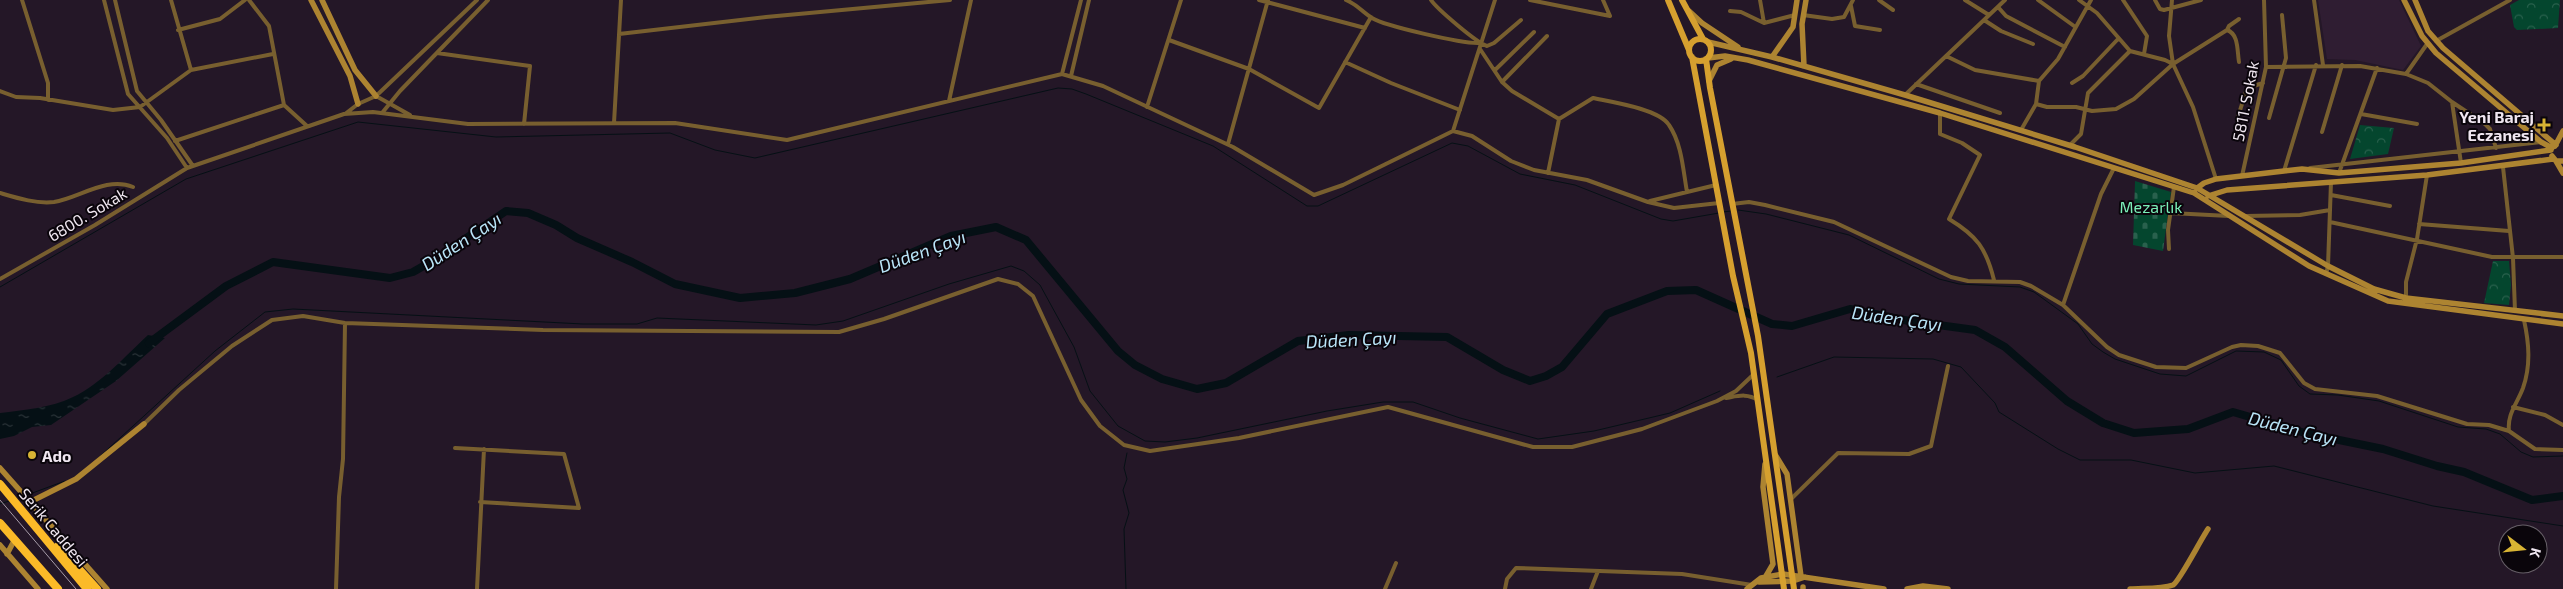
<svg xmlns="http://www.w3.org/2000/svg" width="2563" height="589" viewBox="0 0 2563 589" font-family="'Exo 2',sans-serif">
  <defs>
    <pattern id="cemetery-stones" width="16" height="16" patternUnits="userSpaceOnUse" patternTransform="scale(1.25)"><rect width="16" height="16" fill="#04462e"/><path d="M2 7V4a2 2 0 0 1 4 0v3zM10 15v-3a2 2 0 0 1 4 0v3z" fill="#29614d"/></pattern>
    <pattern id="park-crowns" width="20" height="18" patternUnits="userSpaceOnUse" patternTransform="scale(1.25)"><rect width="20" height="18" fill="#04462e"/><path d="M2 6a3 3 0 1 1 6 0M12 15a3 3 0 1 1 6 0" fill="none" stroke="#29614d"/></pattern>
    <pattern id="water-ripples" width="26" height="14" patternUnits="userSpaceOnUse" patternTransform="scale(1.25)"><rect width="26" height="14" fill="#051015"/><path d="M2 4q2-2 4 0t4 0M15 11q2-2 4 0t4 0" fill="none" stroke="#2a3338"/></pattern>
  </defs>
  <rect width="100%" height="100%" fill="#241727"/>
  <path fill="#2f1d32" d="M2318 0H2399L2421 46 2403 70 2355 60 2327 59Z"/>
  <path fill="url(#cemetery-stones)" d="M2135 181 2171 192 2163 251 2133 245Z"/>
  <path fill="url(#park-crowns)" d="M2519 0H2560L2558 28 2517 30 2514 27 2510 5Z
    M2360 125 2394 128 2388 154 2350 159Z
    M2493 261H2509L2511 285 2509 305 2484 303Z"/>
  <path fill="url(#water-ripples)" d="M148 335 165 338 116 381 51 425 32 427 14 436 0 439V413C23 410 51 408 73 397 101 384 125 356 148 335Z"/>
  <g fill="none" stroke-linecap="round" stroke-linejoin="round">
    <path stroke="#051015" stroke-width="1" d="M1738 210 1766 214 1849 235 1939 279 1959 284 2020 287 2034 292 2078 324 2092 344 2103 352 2115 359 2160 374 2186 376 2236 351 2264 352 2281 360 2299 386 2310 394 2338 395 2379 401 2458 427 2486 429 2500 434 2521 452 2533 457 2563 456
      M1723 212 1731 211
      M0 287 186 179 358 122 496 137 670 133 715 150 755 158 1058 88 1072 89 1086 94 1213 146 1307 206H1318L1452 143 1468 146 1520 174 1575 185 1661 219 1673 221 1719 213
      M1777 377 1834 357 1933 359 1961 367 1995 403 1999 412 2058 449 2080 460H2131L2195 473 2274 466 2433 506 2563 526
      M97 459 215 351 265 312 293 309 583 324H637L657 318 816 325 843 321 949 284 1011 266 1024 271 1040 285 1074 347 1090 391 1118 426 1145 441 1165 442 1197 438 1327 411 1383 402H1413L1460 418 1538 439 1594 431 1670 413 1720 391
      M27 495 65 481
      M0 504 9 501
      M1126 589 1124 529 1129 513 1123 490 1127 479 1124 468 1127 453"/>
    <path stroke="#051015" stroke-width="8" d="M149 343 226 286 273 262 390 278 413 272 434 260 506 211 528 213 556 225 577 238 632 262 675 284 740 298 795 293 850 279 951 236 996 227 1026 240 1118 351 1135 365 1162 379 1197 389 1226 383 1298 341 1349 335 1447 337 1503 370 1530 381 1546 376 1562 367 1607 314 1667 291 1696 290 1772 324 1792 326 1850 309 1909 321 1975 330 2005 347 2067 401 2103 423 2134 433 2188 429 2233 412 2305 433 2383 449 2437 466 2464 472 2532 500 2563 496"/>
    <path stroke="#785f2f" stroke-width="4" d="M22 0 48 83V100
      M104 0 128 94 167 138 187 168
      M115 0 137 91 161 120 193 166
      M171 0 191 70
      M249 0 269 26 284 105 307 126
      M1259 0 1365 28
      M1346 0C1358 5 1362 12 1372 18 1385 26 1463 44 1479 43
      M1431 0C1437 9 1477 43 1487 46L1494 43 1521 20
      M1530 0 1610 16
      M1603 0 1610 16
      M1760 0 1764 23
      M1879 0 1893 10
      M1965 0 1989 15
      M2038 0 2074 26
      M2079 0 2097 13 2130 51 2165 60 2173 64
      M2123 0 2147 36 2144 54
      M2155 0 2160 9 2164 10 2201 0
      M2172 0 2169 36 2173 64 2193 107 2216 179
      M2314 0 2323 65
      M1851 6 1855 26 1880 30
      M1998 7 2006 16 2065 47
      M1730 11 1741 12 1764 23 1795 15
      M1803 15 1832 19 1844 17 1853 0
      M1984 20 2001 31 2033 44
      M178 30 220 19 245 0
      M2227 30C2239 34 2237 51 2239 62
      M619 34 766 17 950 0
      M1169 40 1249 69 1319 108 1371 17
      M2436 41 2510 0
      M1480 49 1502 82 1512 91 1559 119 1548 173
      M437 53 530 66 524 124
      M1946 56 1975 70 2039 81
      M1345 62 1391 83 1460 110
      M2266 67 2360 66 2406 74 2428 83 2452 102 2485 124 2490 129 2496 148
      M1495 70 1534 32
      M1062 74 1081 0
      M2406 74 2427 44
      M1071 76 1089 0
      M1502 82 1547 36
      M2072 83 2083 76 2118 39
      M1916 84 2000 113
      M0 91 16 97 40 98 113 110 140 107 191 70 273 54
      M1905 95 2005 0
      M376 96 477 0
      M949 101 971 0
      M2452 102 2461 163
      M2036 104 2047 107H2076L2092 111 2116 109 2134 99 2173 64 2227 30 2229 26 2239 19
      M1147 107 1181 0
      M382 113 400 91 488 0
      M1940 113V134L1962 143 1980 155 1949 219C1977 236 1986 248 1994 280
      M345 114 358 104 376 96 410 115
      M2361 114 2417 124
      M2269 118 2286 58 2282 15
      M1559 119 1593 98C1612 102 1659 109 1669 125 1682 144 1683 170 1687 192
      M2237 120 2247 88 2263 83
      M614 123 621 0
      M2021 130 2036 104 2039 81 2058 59 2091 0
      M1453 131 1495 0
      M2322 132 2342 65
      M175 141 284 105
      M1228 144 1268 0
      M2070 145 2081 134 2088 93 2130 51
      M2503 167 2513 258 2515 311
      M2310 168 2541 142
      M2284 171 2316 65
      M2339 173 2377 68
      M2242 176 2266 67 2264 0
      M0 193C17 198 36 204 54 202 79 198 107 176 133 187
      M2331 195 2390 206
      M1650 201 1716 185
      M1732 204 1749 202 1765 205 1834 222 1951 277 1968 281 2020 282 2031 286 2063 305 2107 347 2119 355 2156 367 2186 368 2232 347 2241 345 2258 346 2280 353 2304 383 2315 389 2377 396 2467 424 2489 425 2509 431
      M2171 213 2229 216
      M2245 216 2300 215 2330 210
      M2330 222 2492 257H2563
      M2419 224 2509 231
      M2169 249 2168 230 2174 187
      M2326 274 2328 266 2331 182
      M0 279 95 225 187 168 344 114 373 112 468 124 675 123 787 140 1062 74 1103 86 1233 147 1314 195 1343 185 1453 131 1472 136 1511 161 1534 170 1587 180 1648 202 1674 208 1719 203
      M2406 298V282L2417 239 2427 175
      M2063 305 2101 194 2114 168
      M2524 320C2529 343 2531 365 2523 388 2517 404 2507 414 2509 431L2535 449 2563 450
      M1726 398C1738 396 1747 393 1758 400
      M2513 407 2545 415 2563 425
      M144 424 179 390 232 346 272 320 303 316 345 323 543 330 839 332 884 319 998 279 1018 284 1033 296 1081 400 1100 426 1124 445 1150 451 1239 438 1388 407 1533 447H1572L1642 429 1717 401 1736 391 1754 374
      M455 448 564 454 579 508 480 502
      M1791 499 1838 453 1909 454 1931 446 1948 366
      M336 589 339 497 343 459 345 323
      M477 589 484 449
      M1385 589 1396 563
      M1505 589 1507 579 1516 568 1682 574 1752 585
      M1591 589 1598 571"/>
    <path stroke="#ad8431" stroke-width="5.5" d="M311 0 350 76 358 104
      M322 0 355 70 376 96
      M2404 0 2422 36 2436 53 2541 142 2552 148
      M2415 0 2428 31 2443 48 2556 145
      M1689 11 1702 23 1738 47
      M1708 42 1772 57 1905 95 2075 147 2197 188 2328 266 2374 289 2406 298 2563 316
      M1772 57 1793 27 1797 0
      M1708 58 1725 56 1748 60 1940 113 2194 193 2309 266 2388 301 2563 324
      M1804 66 1802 24 1806 0
      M1709 81 1717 65 1731 59
      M2555 146 2563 131
      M2552 156 2556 161H2563
      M2556 161 2563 173
      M2196 189 2204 183 2216 179 2284 171 2302 169 2339 173 2461 163 2551 150
      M2208 196 2227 190 2427 175 2553 159
      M1776 456 1787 474 1801 576
      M1765 464 1763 487 1773 564 1766 576
      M0 468 107 589
      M30 502 76 479 144 424
      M0 545 38 589
      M7 554 15 539
      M1759 582 1793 581 1805 577
      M1803 587V589
      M1747 589 1761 578 1783 574 1884 589
      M1907 589 1923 586 1948 589
      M2130 589C2143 588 2161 589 2173 585 2179 582 2201 539 2208 529"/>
    <path stroke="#d6a02f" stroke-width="6" d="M1668 0 1689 50
      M1682 0 1703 39
      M1689 50a11 11 0 1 1 22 0a11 11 0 1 1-22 0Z
      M1692 57 1733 276 1751 353 1784 589
      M1706 59 1710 88 1758 336 1794 589"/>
    <path stroke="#fbba28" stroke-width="8" d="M0 484 87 589
      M0 523 58 589
      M58 546 97 589"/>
    <path stroke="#a69ca8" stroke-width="1" d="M0 500 76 589"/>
  </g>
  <g fill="#d8b434" stroke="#0a050b" stroke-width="2">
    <path d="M2541.5 117.5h5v5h5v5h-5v5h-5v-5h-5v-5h5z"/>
    <circle cx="32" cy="455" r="5"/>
  </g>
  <g text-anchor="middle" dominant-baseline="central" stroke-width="4" stroke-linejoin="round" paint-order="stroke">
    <g font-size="16" fill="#f0e7f1" stroke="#0a050b">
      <text transform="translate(2245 101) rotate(-79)">5811. Sokak</text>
      <text transform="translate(87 214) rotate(-31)">6800. Sokak</text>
      <text transform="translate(54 527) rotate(50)">Serik Caddesi</text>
    </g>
    <g font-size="16" font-weight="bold" fill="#f0e7f1" stroke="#0a050b" text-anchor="end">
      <text x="2534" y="116">Yeni Baraj<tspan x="2534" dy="18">Eczanesi</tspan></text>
      <text x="42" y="455" text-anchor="start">Ado</text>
    </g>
    <g font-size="16" fill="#7aefb8" stroke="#0a050b">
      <text x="2151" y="206">Mezarlık</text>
    </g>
    <g font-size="18" font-style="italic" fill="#b9e5f8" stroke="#0a050b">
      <text transform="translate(461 241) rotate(-33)">Düden Çayı</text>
      <text transform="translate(922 251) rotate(-20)">Düden Çayı</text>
      <text transform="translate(1897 318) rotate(8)">Düden Çayı</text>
      <text transform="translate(1351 339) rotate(-3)">Düden Çayı</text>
      <text transform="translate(2293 428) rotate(14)">Düden Çayı</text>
    </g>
  </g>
  <g transform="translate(2523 549) rotate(106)"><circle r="24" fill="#0a050b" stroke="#665f67"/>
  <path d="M0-4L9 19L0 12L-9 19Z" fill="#d8b434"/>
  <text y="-8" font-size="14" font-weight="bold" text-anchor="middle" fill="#f0e7f1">K</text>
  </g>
</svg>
